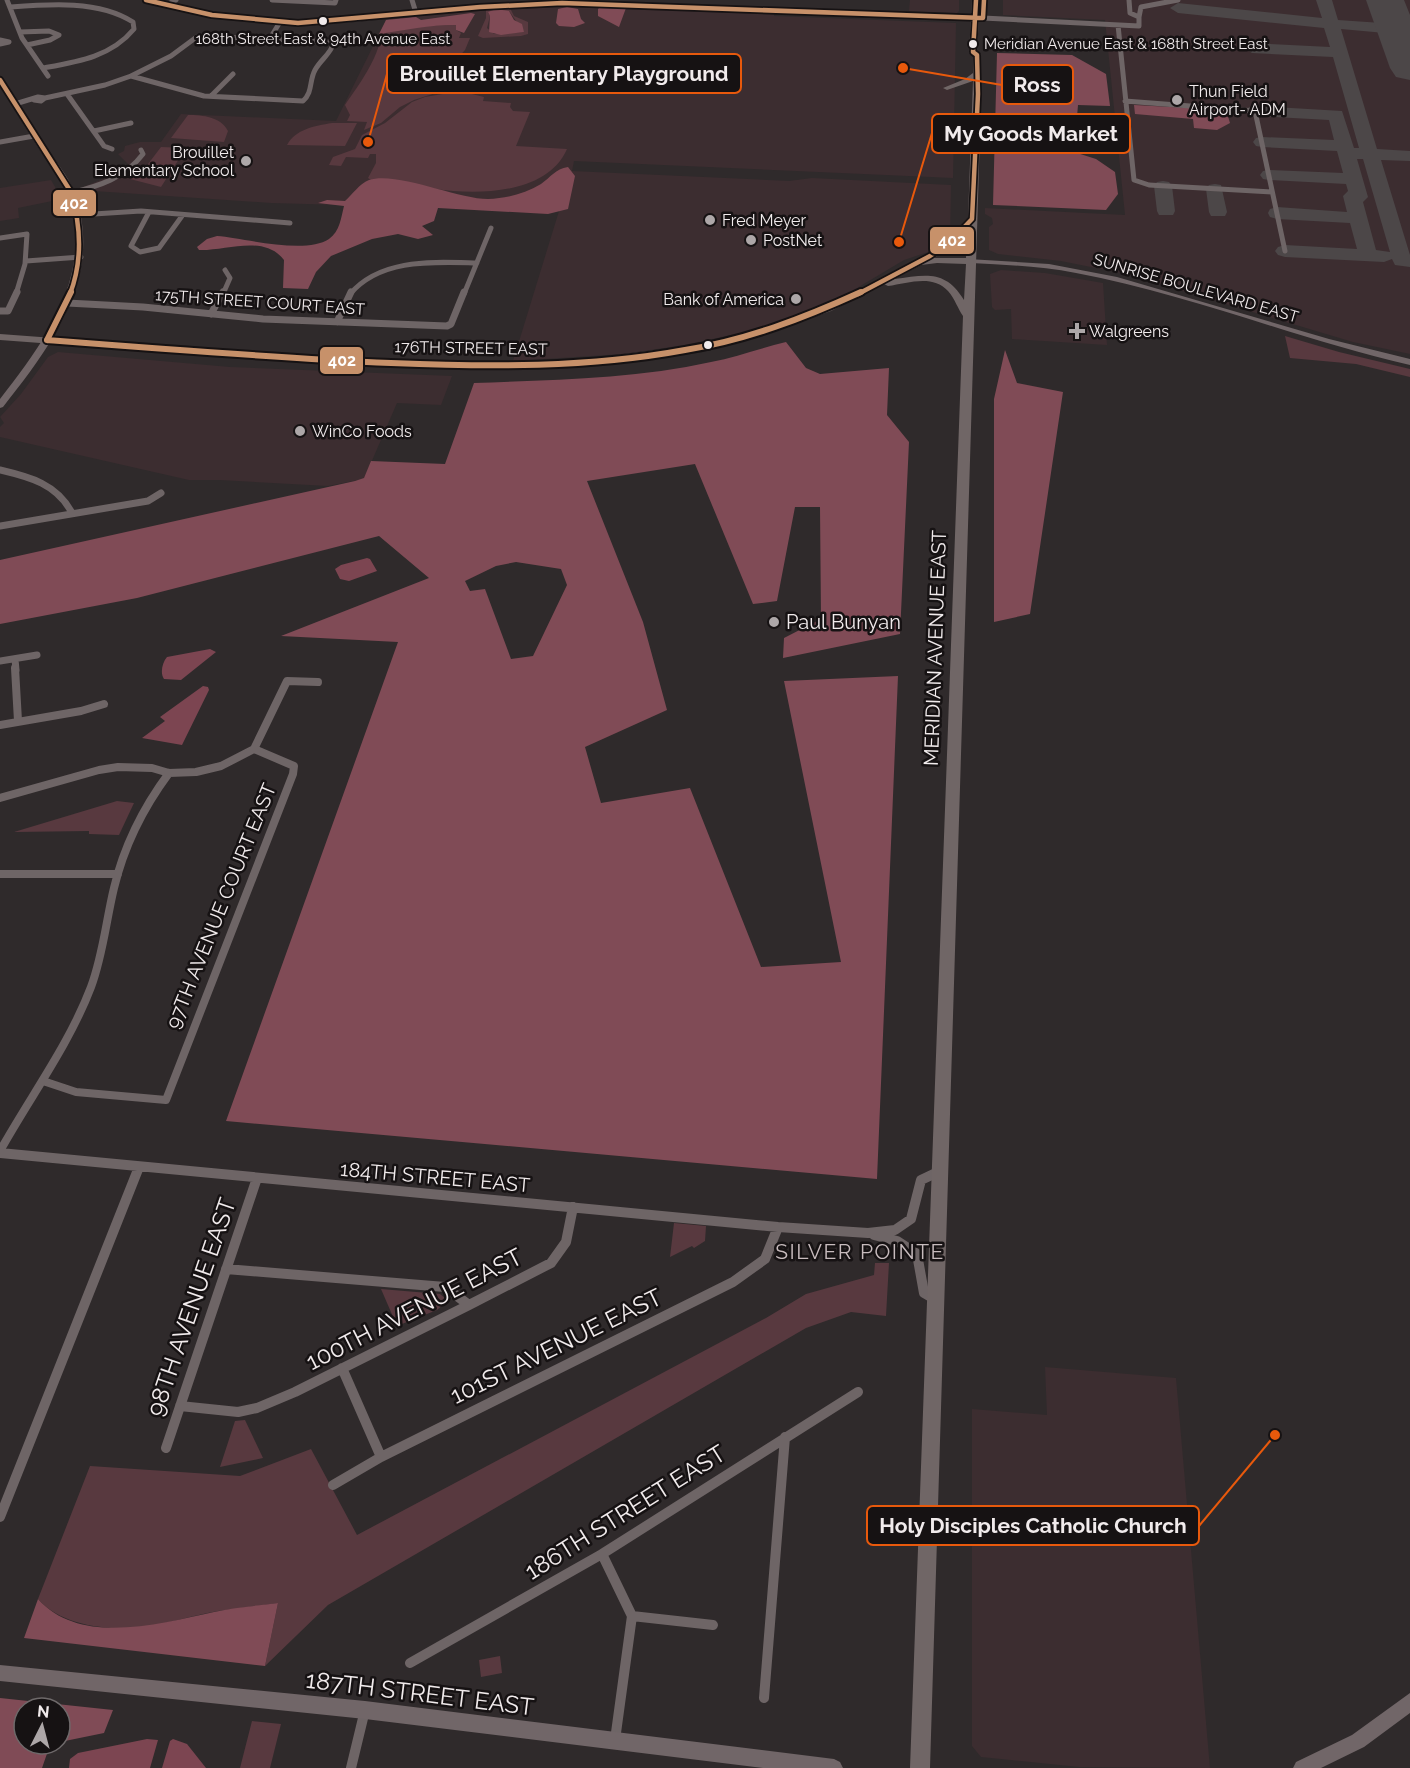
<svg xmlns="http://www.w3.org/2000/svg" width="1410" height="1768" viewBox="0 0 1410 1768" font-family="Raleway,sans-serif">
  <rect width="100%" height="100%" fill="#2f2a2b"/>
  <path fill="#3c2d30" d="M910 0H959V11L957 13 909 11Z
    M1003 0H1410V354L1353 342 1126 274 1061 261 998 254 989 250V227L993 224 992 218 985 214V208L1125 215 1105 20 1003 15Z
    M562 3 774 13V16L956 23 953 178 574 161 572 171 789 181 812 178 951 185 950 238 934 250 904 260 847 294 796 316 754 330 685 345 623 354 513 361 559 211 271 203 94 191 83 187 116 174 128 164 118 154 124 151 125 146 140 142H161L181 114 336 121 386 20 385 17 447 10Z
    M51 180 62 199 18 208 19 218 0 221V188Z
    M1001 270 1045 273 1103 283 1107 345 1012 339 1011 309 995 310 992 307 990 274Z
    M58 352 230 367 452 376 441 405 397 403 364 479 328 486 220 480H189L0 437V427L4 423 0 417 21 394 48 357Z
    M1045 1367 1176 1378 1210 1768 1079 1767 981 1757 972 1746V1409L1047 1415Z"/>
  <path fill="#58393f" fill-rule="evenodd" d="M510 8 514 16 528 22V34L521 36 483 38 478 36 486 18V10ZM509 11 524 32 494 34 487 28 490 16 488 12Z
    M456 25V30L461 33 459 38H470L465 50 452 64 451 81 454 87 414 100 400 107 381 123 364 130 367 122 347 121 350 115 345 105C360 83 377 61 382 33L424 26Z
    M460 91 484 97 483 101 511 103 510 107 513 111 530 112 516 146 567 149C547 195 477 195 435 189 413 186 393 180 371 180L368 178 376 163V154H370L368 158 346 157 341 166 329 165 333 157 355 149 362 135 385 123 412 102 425 97Z
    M188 115C203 115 221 117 228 131L224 142 171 138Z
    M332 123H357L345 146 287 145C296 129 314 126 332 123Z
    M161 147 186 148 161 187 130 179 145 168Z
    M1285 336 1339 352 1410 369V377L1356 364 1290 358Z
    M117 801 134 803 119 835 89 834V831L14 832Z
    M674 1223 706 1226 705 1241 694 1248 692 1246 670 1257Z
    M875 1263H889L886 1316 851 1312 806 1328 328 1605 265 1666 278 1603C258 1606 238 1608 218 1611 194 1615 170 1623 146 1627 111 1631 63 1627 38 1599L90 1466 240 1476 311 1449 357 1535 766 1318 806 1294 874 1275Z
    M381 1289 440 1294 445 1298V1303L437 1310 397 1326Z
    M245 1420 263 1458 220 1467 235 1421Z
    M500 1656 502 1673 481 1677 479 1660Z
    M252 1721 281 1724 270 1768H240Z"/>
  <path fill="#804b56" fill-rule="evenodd" d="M567 7 578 9 581 19 585 23 574 27 559 26 556 23 558 9Z
    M600 7 626 8 619 27 598 16V9Z
    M496 9 509 11 514 20 522 24 524 32 501 35 489 32 490 16 488 12Z
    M471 13 475 14 464 33 456 30V25C429 25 405 30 379 34L386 20 416 17 421 20Z
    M997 53 1072 55 1106 74 1110 106 1078 105 1074 152 1096 159 1115 172 1118 194 1106 210 993 205Z
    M1134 105 1226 110 1230 123 1217 130 1194 128 1193 119 1135 114Z
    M568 167 575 176 568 209 548 214 438 208 434 221 422 226 433 235 418 239 398 234 372 239 331 256 316 272 308 289 283 288 284 260C264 234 226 251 199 250L197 247 207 239 217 236C244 238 305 255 329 239 340 231 341 218 344 206L318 203 327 200 345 201C353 194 359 184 369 180 397 171 457 199 488 199 507 198 525 194 541 184 551 177 555 169 568 167Z
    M786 342 806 368 820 374 889 368 887 415 909 442 900 634 783 658 784 638 821 619 820 507H795L777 601 753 604 695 464 587 481 643 622 667 710 585 747 601 803 690 788 761 967 841 962 784 681 898 676 877 1179 226 1121 398 642 281 636 429 578 379 536 137 598 0 624V560L355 481 364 478 371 461 445 464 474 383C553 380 634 379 711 362 736 357 761 348 786 342ZM516 562 561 569 567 585 533 656 511 659 485 589 470 591 465 581 496 566Z
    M1005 350 1017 383 1063 392 1030 614 994 622V399Z
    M38 1599C81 1647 161 1623 214 1612 235 1607 257 1606 278 1603L265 1666 24 1638Z
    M0 1698 113 1710 104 1733 60 1742V1708H24V1744H53L50 1745 42 1768H0Z"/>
  <path fill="#7c4551" d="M367 558 370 559 377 571 349 581 340 579 335 569 341 565Z
    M210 649 216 652 181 680 164 679C160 673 162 663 167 657Z
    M203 686 208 687 209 690 182 745 142 738 165 721 160 717Z
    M147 1739 158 1740 150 1768H69L70 1759 78 1753Z
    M173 1739 187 1744 206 1768H162L170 1741Z"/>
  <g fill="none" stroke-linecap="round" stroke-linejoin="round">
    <path fill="#4c4748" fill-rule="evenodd" d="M1316 0H1332L1338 20 1396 24 1404 29 1396 34 1341 29 1377 149 1410 151V161L1381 160 1410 255V267L1395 265 1392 259 1384 262 1285 257 1278 255 1275 251 1278 247 1285 245 1357 249 1350 223 1277 219 1270 217 1268 213 1270 209 1277 207 1347 212 1343 196 1348 191 1346 184 1269 180 1263 179 1260 175 1263 171 1269 170 1343 173 1337 151 1262 147 1256 146 1253 142 1256 138 1262 137 1334 140 1329 120 1255 116 1249 115 1246 111 1249 107 1255 106 1342 111 1354 148H1359L1333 57 1252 53 1244 48 1252 43 1330 47 1324 28 1178 13 1170 8 1178 3 1322 18ZM1357 159H1363L1390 252 1376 250 1363 202 1368 197Z
      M1163 181 1169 182 1172 186 1175 211 1173 215H1159L1157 211 1154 186 1157 182Z
      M1215 184 1221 185 1227 212 1225 216H1211L1209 212 1206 189 1209 185Z"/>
    <path fill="#4c4748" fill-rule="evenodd" d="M1366 0H1404L1410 15V80L1396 77 1390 68Z"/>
    <path stroke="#6e6566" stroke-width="5" d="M7 0 22 38 48 76
      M272 0 335 3 336 0
      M412 0 416 13
      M166 5 176 0
      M10 7C49 4 99 0 133 22L134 29C111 57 77 62 43 68
      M1139 17 1141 7 1178 0
      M983 18 1139 26V17L1130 13 1129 0
      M1118 25 1134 180 1149 185 1272 192
      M20 32 49 31 59 35 50 40 27 45
      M198 36 334 42C331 54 321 59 315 70 309 81 313 92 303 101L204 96 131 76 171 56Z
      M0 40 9 42 0 44
      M269 40 280 22
      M67 94 104 146 112 149
      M211 96 233 74
      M45 98 105 85 131 76
      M1125 101 1255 111 1285 251
      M15 104 38 97 45 98 41 101 34 100
      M94 131 131 123
      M0 142 34 136
      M71 193C99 186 125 178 143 154L141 150
      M149 212 131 246 140 252 159 248 182 216
      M78 215 141 211 290 223
      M0 238 27 234 25 264 16 294
      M26 261 81 257
      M223 294 230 278 225 270
      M350 294C381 258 433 262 477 263
      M464 294 491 228"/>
    <path stroke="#6e6566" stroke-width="7" d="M67 303 143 307 263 319 447 326 451 324 464 292
      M0 311H8L17 292
      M211 314 223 292
      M337 322 351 292
      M0 470C30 477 57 484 72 513
      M0 526 148 501 161 493
      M15 659 16 670
      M0 661 37 655"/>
    <path stroke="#6e6566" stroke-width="8" d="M15 668 18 721
      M0 725 81 711 104 704
      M254 749 287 681 318 682
      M0 798 99 770 118 767 152 768 169 773 196 772 221 766 254 749
      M0 874H118
      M43 1081 76 1092 166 1100 293 774 294 766 254 749
      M0 1151C30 1097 69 1045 91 987 103 955 106 921 114 888 124 846 143 808 169 773"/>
    <path stroke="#6e6566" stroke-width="10" d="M0 1152 1 1150
      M0 1153 778 1227 868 1233 895 1230 911 1219 921 1180 940 1171
      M874 1235 897 1241 917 1254 924 1293 936 1300
      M226 1269 445 1287 469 1305
      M342 1368 381 1457
      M180 1406 238 1412 257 1408 295 1392 469 1305 551 1263 566 1242 573 1207
      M166 1448 257 1178
      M333 1485 381 1457 733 1282 765 1259 778 1227
      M0 1517 139 1167
      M602 1554 632 1616 615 1740
      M632 1616 713 1625
      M410 1663 602 1554 858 1392
      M764 1698 785 1437
      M351 1768 365 1710"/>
    <path fill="#716668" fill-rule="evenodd" d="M143 0H155L212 13 298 21 352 18 480 5 562 1 983 16 986 18 983 20 562 5 480 9 352 22 298 25 212 17Z
      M0 78 3 80C17 102 30 124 45 146 55 161 68 175 74 192 105 275 52 345 3 407L0 408V399C47 339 97 270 66 191 59 174 46 160 36 144 24 125 12 105 0 86Z
      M968 259 1049 264 1117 277 1329 339 1410 359V365C1297 339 1189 294 1076 273 1041 266 1006 265 971 263L967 261Z
      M0 1665 365 1701 834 1759 840 1762 843 1768H763L365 1719 0 1681Z
      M1410 1693V1713L1364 1747 1321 1768H1293L1296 1762 1352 1735Z"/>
    <path fill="#706666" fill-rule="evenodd" d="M972 0H980L977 51 981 55V101L930 1768H910L963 316C958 309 955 299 948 291 933 274 908 283 888 286L884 284 831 311 761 335 680 353 570 367 459 369 270 360 0 340V334L270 354 459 363 570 361 680 347 755 331 825 307 920 260 943 244 968 218 973 81 947 90 943 88 965 79 973 73V56L969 52ZM967 229 966 258H934L949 248ZM937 263 966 264 964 300C945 269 926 275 894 279L921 265Z"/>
    <defs>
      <path id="bus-1-far1" d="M146 0 212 15 298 23 480 7 562 3 983 18 984 0
        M0 80 71 192C81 226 83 260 70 294
        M858 294 930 256 949 243 972 219 978 94 977 55 973 52 976 0"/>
      <path id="bus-1" d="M47 340 71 292
        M47 340C162 349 276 358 391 363 489 367 588 368 685 350 747 340 804 318 861 292"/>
    </defs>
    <use href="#bus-1-far1" stroke="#161213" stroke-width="8"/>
    <use href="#bus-1" stroke="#161213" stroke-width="10"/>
    <use href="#bus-1-far1" stroke="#c7916a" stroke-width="4.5"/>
    <use href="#bus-1" stroke="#c7916a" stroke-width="6"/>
  </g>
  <g fill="#f1ebec" stroke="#161213" stroke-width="2">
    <circle cx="323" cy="21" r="5"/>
    <circle cx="973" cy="44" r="5"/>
    <circle cx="708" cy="345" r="5"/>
  </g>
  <g fill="#ada7a8" stroke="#161213" stroke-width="2">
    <circle cx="1177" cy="100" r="6"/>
    <circle cx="246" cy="161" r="6"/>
    <circle cx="710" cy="220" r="6"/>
    <circle cx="751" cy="240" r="6"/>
    <circle cx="796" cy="299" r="6"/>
    <path d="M1074 322h6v6h6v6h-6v6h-6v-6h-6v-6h6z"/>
    <circle cx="300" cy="431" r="6"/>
    <circle cx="774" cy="622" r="6"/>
  </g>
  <g text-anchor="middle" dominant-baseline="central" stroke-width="5" stroke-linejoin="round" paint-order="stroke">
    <g font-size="15" fill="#f1ebec" stroke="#161213">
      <text x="323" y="39">168th Street East &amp; 94th Avenue East</text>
      <text x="984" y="44" text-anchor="start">Meridian Avenue East &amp; 168th Street East</text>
    </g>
    <g font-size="16" fill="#f1ebec" stroke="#161213" text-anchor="start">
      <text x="1189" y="91">Thun Field<tspan x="1189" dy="18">Airport- ADM</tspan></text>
      <text x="234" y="152" text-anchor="end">Brouillet<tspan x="234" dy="18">Elementary School</tspan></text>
      <text x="722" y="220">Fred Meyer</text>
      <text x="763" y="240">PostNet</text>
      <text x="784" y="299" text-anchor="end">Bank of America</text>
      <text x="1089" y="331">Walgreens</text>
      <text x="312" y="431">WinCo Foods</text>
    </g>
    <g font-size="16" fill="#f1ebec" stroke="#161213">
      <text transform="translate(1196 288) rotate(16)">SUNRISE BOULEVARD EAST</text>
      <text transform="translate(260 302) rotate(4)">175TH STREET COURT EAST</text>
      <text transform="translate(471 348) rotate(1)">176TH STREET EAST</text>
    </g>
    <g font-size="20" fill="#f1ebec" stroke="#161213" text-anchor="start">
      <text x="786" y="622">Paul Bunyan</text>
    </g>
    <g font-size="20" fill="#f1ebec" stroke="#161213">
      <text transform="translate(935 648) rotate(-88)">MERIDIAN AVENUE EAST</text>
      <text transform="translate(221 906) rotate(-68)">97TH AVENUE COURT EAST</text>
      <text transform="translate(435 1177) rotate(5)">184TH STREET EAST</text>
    </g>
    <g font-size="21" letter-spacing="1.5" fill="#c7bbbd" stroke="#161213">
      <text x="860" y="1251">SILVER POINTE</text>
    </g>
    <g font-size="24" fill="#f1ebec" stroke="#161213">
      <text transform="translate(191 1307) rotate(-71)">98TH AVENUE EAST</text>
      <text transform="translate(414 1309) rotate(-27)">100TH AVENUE EAST</text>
      <text transform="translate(556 1346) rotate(-26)">101ST AVENUE EAST</text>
      <text transform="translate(625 1512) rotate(-32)">186TH STREET EAST</text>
      <text transform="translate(420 1693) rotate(7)">187TH STREET EAST</text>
    </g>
  </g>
  <path fill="none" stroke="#e8590c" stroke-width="2" d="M368 142L387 74M903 68L1002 85M899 242L932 133M1275 1435L1199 1526"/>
  <g fill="#e8590c" stroke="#161213" stroke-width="2">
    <circle cx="368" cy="142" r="6"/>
    <circle cx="903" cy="68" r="6"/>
    <circle cx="899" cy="242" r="6"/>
    <circle cx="1275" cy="1435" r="6"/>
  </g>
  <g fill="#161213" stroke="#e8590c" stroke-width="2">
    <rect x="387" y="54" width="354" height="39" rx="6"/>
    <rect x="1002" y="65" width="71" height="39" rx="6"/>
    <rect x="932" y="114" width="198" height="39" rx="6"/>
    <rect x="867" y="1506" width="332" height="39" rx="6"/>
  </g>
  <g font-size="21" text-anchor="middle" font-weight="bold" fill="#f1ebec">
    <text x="564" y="81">Brouillet Elementary Playground</text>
    <text x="1037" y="92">Ross</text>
    <text x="1031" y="141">My Goods Market</text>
    <text x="1033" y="1533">Holy Disciples Catholic Church</text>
  </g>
  <g stroke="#161213" stroke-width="2">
    <rect x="52" y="189" width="45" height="28" rx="6" fill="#c7916a"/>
    <rect x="929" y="226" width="46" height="29" rx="6" fill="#c7916a"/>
    <rect x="319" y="346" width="45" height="29" rx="6" fill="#c7916a"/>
  </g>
  <g font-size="16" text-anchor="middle" font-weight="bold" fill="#fff">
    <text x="74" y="209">402</text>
    <text x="952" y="246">402</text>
    <text x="342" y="366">402</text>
  </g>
  <g transform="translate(42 1726) rotate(6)"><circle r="28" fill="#161213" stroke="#6e696a" stroke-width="1.5"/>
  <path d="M0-4.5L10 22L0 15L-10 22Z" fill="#ada7a8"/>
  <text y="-9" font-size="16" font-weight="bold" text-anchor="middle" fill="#f1ebec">N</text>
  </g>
</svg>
